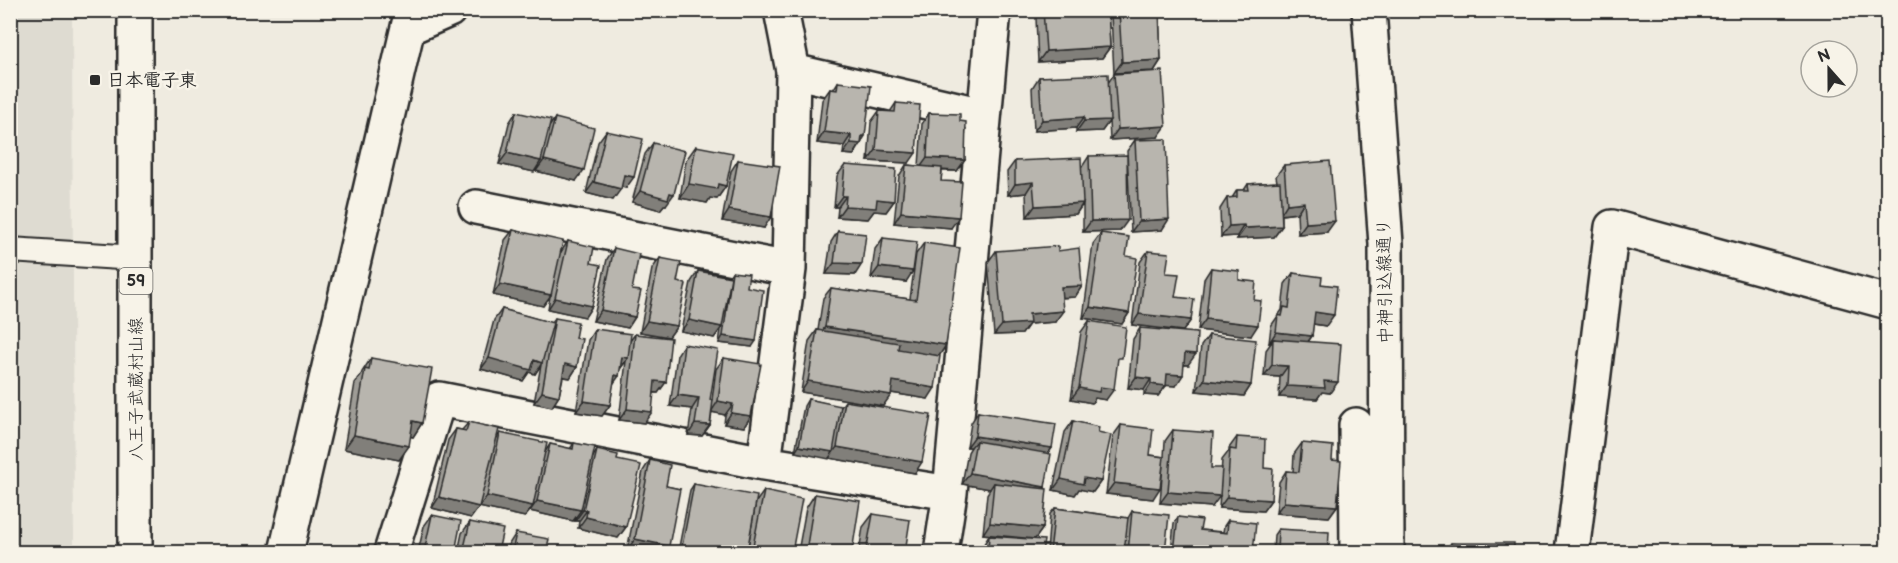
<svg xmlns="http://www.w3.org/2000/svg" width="1898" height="563" viewBox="0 0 1898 563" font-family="'Balsamiq Sans','Klee One',sans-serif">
  <rect width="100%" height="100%" fill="#efebe0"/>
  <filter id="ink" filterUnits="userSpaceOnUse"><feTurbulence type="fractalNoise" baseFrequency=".0167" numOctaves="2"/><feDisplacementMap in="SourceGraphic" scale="12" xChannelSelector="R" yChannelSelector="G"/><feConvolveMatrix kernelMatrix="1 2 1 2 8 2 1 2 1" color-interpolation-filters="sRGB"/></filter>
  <g filter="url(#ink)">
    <path fill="#dedbd1" d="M10 11H72L74 552H11Z"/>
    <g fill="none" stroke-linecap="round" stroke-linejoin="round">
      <defs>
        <path id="service" d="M10 250 136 258"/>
        <path id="minor" d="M1369 10 1386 244 1387 552
          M408 28 449 10
          M793 71 983 115
          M476 207 789 269
          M1356 425 1357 552
          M764 463 789 269 793 71 781 10
          M286 552 412 10
          M391 552 439 399 764 463 950 493
          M941 552 950 493 994 10
          M1572 552 1612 227 1888 302"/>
        <path id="primary" d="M135 10V552"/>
      </defs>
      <use href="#service" stroke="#2b2b2b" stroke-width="28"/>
      <use href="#minor" stroke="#2b2b2b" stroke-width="38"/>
      <use href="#primary" stroke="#2b2b2b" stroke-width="38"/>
      <use href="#service" stroke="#f7f3e8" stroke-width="24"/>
      <use href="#minor" stroke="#f7f3e8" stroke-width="33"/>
      <use href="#primary" stroke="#f7f3e8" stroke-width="33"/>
    </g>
    <path fill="#9e9c96" stroke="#2b2b2b" stroke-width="1.5" d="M1040 10H1108L1110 47 1102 58 1038 62 1036 18Z
      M1114 10H1159L1161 60 1154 71 1114 73 1111 15Z
      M1114 74 1158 137 1110 140 1109 121 1102 131 1076 132V128L1034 131 1032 88 1039 77 1108 83Z
      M838 82 862 142 861 144 854 155 843 154 844 146 817 143 822 100 830 89 833 90Z
      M896 103 909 163 868 161 871 122 879 111 890 112Z
      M516 112 549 127 555 118 576 181 536 171 538 166 534 172 499 164 509 123Z
      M929 113 960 121 965 160 957 171H942L941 181 951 228 894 223 899 176 906 165 919 166 922 124Z
      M606 131 626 188 621 187 613 200 586 193 598 142Z
      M1135 140 1162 230 1131 232 1127 151Z
      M653 143 666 205H664L660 210 632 202 645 154Z
      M696 146 726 186 717 199 710 198 707 203 680 198 686 160Z
      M1089 156 1120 231 1083 232V204L1076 214 1027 217 1026 193 1008 195 1007 172 1015 161 1082 167Z
      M738 160 764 228 722 221 731 171Z
      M845 165 894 201 886 212 874 211 868 219 837 217 838 207H834L837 176Z
      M1284 165 1327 232 1298 234 1297 213 1282 215V226L1274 237 1237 239V236L1221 237 1220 209 1227 198H1232L1237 190H1244L1248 184 1277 182 1276 176Z
      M513 230 561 252 568 241 591 263 592 306 585 317 548 309 550 296 543 306 493 295 505 240Z
      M838 231 855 275 826 274 831 242Z
      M1101 233 1126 256 1129 313 1122 324 1083 318 1093 244Z
      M883 238 906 282 871 278 875 249Z
      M924 243 946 345 939 356 928 399 891 393 883 406 801 392 809 341 817 330H818L823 298 831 288 910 299 916 254Z
      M614 248 632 290 635 317 628 328 593 321 607 259Z
      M996 251H1058L1082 286 1075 297 1062 298 1055 322 1029 324 1022 334 994 335 988 262Z
      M1148 251 1166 273 1175 297 1191 320 1183 331 1132 325 1140 262Z
      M660 258 677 282V326L669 337 640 332 652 269Z
      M1211 268 1239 280 1251 336 1198 330 1204 279Z
      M698 271 729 276 732 272 747 287 752 347 719 343 721 329 714 338 681 331 691 282Z
      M1293 273 1321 284 1326 326 1313 324 1312 336 1308 342 1330 393 1322 392 1317 399 1279 397 1280 377 1264 376 1266 350 1271 343H1269L1271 326 1282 310 1285 284Z
      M502 309 551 323 555 318 575 338 577 367 570 378 563 377 559 396 552 407 534 403 541 365 535 374 529 372 523 381 481 369 494 320Z
      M1089 321 1117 364 1106 400 1095 398 1092 403 1071 399 1081 332Z
      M1140 328 1188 365H1184L1176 386 1166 385 1158 396 1144 395V390L1128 388 1133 339Z
      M595 329 630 341 635 334 666 382 658 393H654L644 423 619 420 626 361 620 369 613 384 610 405 602 416 576 412 588 340Z
      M1209 335 1251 385 1244 396 1196 391 1201 346Z
      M684 344 710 400H712L716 369 724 358 751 416 744 427 724 424 725 415 712 412 710 425 702 436 688 435 692 409 670 406 677 355Z
      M371 358 422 423 413 437 410 436 399 460 344 449 355 383 361 375 362 372Z
      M808 399 841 407 845 401 915 473 795 452 804 406Z
      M978 412 1052 448 1048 454 1045 487V488L1043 528 1035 539 983 534 987 494 990 489 962 484 968 452 971 447H967L971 423Z
      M1073 421 1098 432 1101 481 1093 492 1079 489 1075 495 1053 490 1065 432Z
      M469 422 496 439 500 433 545 452 550 444 570 449 574 443 593 457 597 450 617 460 626 527 618 538 578 528 579 521H575L576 518 573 521 530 511 525 517 479 507 471 518 432 508 448 440 456 429 462 430Z
      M1121 425 1150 455 1164 457 1165 441 1173 430 1211 468 1212 507 1160 503 1163 463 1153 499 1106 494 1113 436Z
      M1237 437 1264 468 1271 500 1263 511 1219 508 1222 460 1229 451V448Z
      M1302 443 1332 460 1337 506 1329 517 1276 513 1279 482 1286 471 1293 472 1294 454Z
      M650 460 666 486 680 489 627 550 643 471Z
      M694 484 747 552H678L690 490Z
      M764 491 792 552H747L756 502Z
      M815 494 852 552H798L806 508Z
      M1055 508 1128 518 1132 511 1165 552H1047L1050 514Z
      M873 514 905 552H859L863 527Z
      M432 515 455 552H418L424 526Z
      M1178 517 1200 530 1223 532 1224 526 1228 520 1253 552H1171L1174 523Z
      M470 522 498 552H458L462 533Z
      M1278 529 1328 552H1273L1274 535Z
      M516 533 546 552H507L509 544Z
      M989 536 1042 552H981L982 547Z
      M1451 543 1514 552H1444Z"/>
    <path fill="#817f7a" stroke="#2b2b2b" stroke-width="1.5" d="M1110 47 1102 58 1038 62 1046 51Z
      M1161 60 1154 71 1114 73 1122 62Z
      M1084 117 1076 128 1034 131 1042 120Z
      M1110 120 1102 131 1076 132 1084 121Z
      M1166 126 1158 137 1110 140 1118 129Z
      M824 132 851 135 844 146 817 143Z
      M862 136H865L854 155 843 154 851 143Z
      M876 150 916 153 909 163 868 161Z
      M507 153 541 161 534 172 499 164Z
      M927 158 965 160 957 171 919 169Z
      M544 160 584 170 576 181 536 171Z
      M624 175 634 177 626 188 617 186Z
      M594 182 621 189 613 200 586 193Z
      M1033 182 1026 193 1008 195 1015 184Z
      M689 184H718L726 186 717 199 710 198 707 203 680 198Z
      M640 191 670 193 674 194 666 205H664L660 210 632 202Z
      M842 196H846L838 207H834Z
      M877 199 894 201 886 212 874 211 868 219 837 217 845 206Z
      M1304 202 1297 213 1280 215 1287 204Z
      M1083 203 1076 214 1027 217 1035 206Z
      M729 210 771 217 764 228 722 221Z
      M901 212 959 217 951 228 894 223Z
      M1169 219 1162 230 1131 232 1139 221Z
      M1128 220 1120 231 1083 232 1091 221Z
      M1335 221 1327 232 1298 234 1306 223Z
      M1244 225 1237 236 1221 237 1229 226Z
      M1282 226 1274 237 1237 239 1245 228Z
      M834 263 862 264 855 275 826 274Z
      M879 267 913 271 906 282 871 278Z
      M500 284 551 295 543 306 493 295Z
      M1082 286 1075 297 1054 298 1061 287Z
      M555 298 592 306 585 317 548 309Z
      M1090 307 1129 313 1122 324 1083 318Z
      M601 310 635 317 628 328 593 321Z
      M1063 311 1055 322 1029 324 1022 334 994 335 1002 325 1029 314Z
      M1315 312 1334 315 1326 326 1307 323Z
      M1139 314 1191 320 1183 331 1132 325Z
      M1206 319 1258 325 1251 336 1198 330Z
      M689 320 722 327 714 338 681 331Z
      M647 321 677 326 669 337 640 332Z
      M825 327 946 345 939 356 817 338Z
      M1276 332 1312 336 1304 347 1273 339 1271 343H1269Z
      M723 336 756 341 752 347 719 343Z
      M1185 353 1196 354 1188 365 1178 364Z
      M622 357 628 358 620 369Z
      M489 358 534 360 542 363 535 374 529 372 523 381 481 369Z
      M565 364 577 367 570 378 557 375Z
      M1272 365 1288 366 1280 377 1264 376Z
      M1167 374 1183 375 1176 386 1159 385Z
      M615 375 619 376 611 387Z
      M1136 377 1151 379 1144 390 1128 388Z
      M1204 380 1251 385 1244 396 1196 391Z
      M655 381 666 382 658 393 647 392Z
      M808 381 891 395 883 406 801 392Z
      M893 381 935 388 928 399 885 392Z
      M1324 381 1338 382 1330 393 1322 392 1317 399 1279 397 1287 386Z
      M1151 384 1166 386 1158 396 1144 395Z
      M1100 387 1114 389 1106 400 1095 398 1092 403 1071 399 1079 388Z
      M542 392 559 396 552 407 534 403Z
      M678 395 699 398 692 409 670 406Z
      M584 401 610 405 602 416 576 412Z
      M718 401 733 404 725 415 711 412Z
      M627 409 652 412 644 423 619 420Z
      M731 413 751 416 744 427 724 424Z
      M413 421 422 423 413 437 403 435Z
      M695 424 710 425 702 436 688 435Z
      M354 435 409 446 399 460 344 449Z
      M975 436 1052 448 1044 459 976 441 971 447H967Z
      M799 446 833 452 829 459 795 452Z
      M837 447 922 462 915 473 829 458Z
      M970 473 1045 487 1038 498 994 483 990 489 962 484Z
      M1084 478 1101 481 1093 492 1079 489 1075 495 1053 490 1061 479Z
      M1114 483 1160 488 1153 499 1106 494Z
      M1168 492 1220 496 1212 507 1160 503Z
      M487 496 533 506 525 517 479 507 471 518 432 508 439 497 479 507Z
      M1227 497 1271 500 1263 511 1219 508Z
      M537 501 581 510 573 521 530 511Z
      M1284 502 1337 506 1329 517 1276 513Z
      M583 510H587L579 521H575Z
      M586 517 626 527 618 538 578 528Z
      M990 523 1043 528 1035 539 983 534Z
      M635 539 669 546 664 552H641L627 550Z"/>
    <path fill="#b8b5ae" stroke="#2b2b2b" stroke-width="1.5" d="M1043 10H1108L1110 47 1046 51Z
      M1119 10H1159L1161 60 1122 62Z
      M1162 71 1166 126 1118 129 1114 74Z
      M1108 74 1110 120 1084 121V117L1042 120 1039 77Z
      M838 82 871 86 865 136H862L861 144 851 143V135L824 132 830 89 837 90Z
      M896 103 920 105 916 153 876 150 879 111 895 112Z
      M516 112 551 120 541 161 507 153Z
      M929 113 960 114V121L966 122 965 160 927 158Z
      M555 118 594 128 584 170 544 160Z
      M606 131 643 139 634 177 624 175 621 189 594 182Z
      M1166 139 1169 219 1139 221 1135 140Z
      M653 143 685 151 674 194 670 193 668 199 640 191Z
      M696 146 733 153 726 186 718 184 717 189 689 184Z
      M1127 155 1128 220 1091 221 1089 156Z
      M1081 158 1083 203 1035 206 1033 182 1015 184V161Z
      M738 160 780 166 771 217 729 210Z
      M1330 161 1335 221 1306 223 1304 202 1287 204 1284 165Z
      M845 165 896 169 894 201 877 199 876 208 845 206 846 196H842Z
      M906 165 942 168 941 181 962 182 959 217 901 212Z
      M1280 182 1282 226 1245 228 1244 225 1229 226 1227 198 1237 197V190H1249L1248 184Z
      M513 230 563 241 551 295 500 284Z
      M838 231 866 234 862 264 834 263Z
      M1101 233 1129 237 1126 256 1137 258 1129 313 1090 307Z
      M883 238 917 242 913 271 879 267Z
      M568 241 594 247 591 263 601 265 592 306 555 298Z
      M924 243 960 248 946 345 825 327 831 288 916 300Z
      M1058 246V251L1079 248 1082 286 1061 287 1063 311 1029 314 1030 323 1002 325 996 251Z
      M614 248 639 254 632 290 641 291 635 317 601 310Z
      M1148 251 1169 253 1166 273 1179 274 1175 297 1194 299 1191 320 1139 314Z
      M660 258 681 262 677 282 686 284 677 326 647 321Z
      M1211 268 1239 271V280L1256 282 1254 300 1261 301 1258 325 1206 319Z
      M698 271 731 277 722 327 689 320Z
      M732 272 749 274 747 287 763 290 756 341 723 336Z
      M1293 273 1322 277 1321 284 1337 286 1334 315 1315 312 1312 336 1276 332 1278 315 1282 316 1284 307 1289 308Z
      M502 309 553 323 542 363 534 360 531 370 489 358Z
      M555 318 578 322 575 338 582 339 577 367 565 364 559 396 542 392Z
      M1089 321 1126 327 1122 358H1118L1114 389 1100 387 1099 392 1079 388Z
      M1140 328 1197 333 1196 354 1185 353 1183 375 1167 374 1166 386 1151 384V379L1136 377Z
      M595 329 631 334 628 358 622 357 619 376 615 375 610 405 584 401Z
      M817 330 899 343 898 349 940 356 935 388 893 381 891 395 808 381Z
      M635 334 671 338 666 382 655 381 652 412 627 409Z
      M1209 335 1256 340 1251 385 1204 380Z
      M1273 339 1341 344 1338 382 1324 381 1325 388 1287 386 1288 366 1272 365Z
      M684 344 718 350 710 400H713L710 425 695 424 699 398 678 395Z
      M371 358 432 369 422 423 413 421 409 446 354 435 365 369 369 370Z
      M724 358 761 364 751 416 731 413 733 404 718 401Z
      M808 399 841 406 833 452 799 446Z
      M845 401 931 415 922 462 837 447Z
      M978 412 1056 424 1052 448 975 436Z
      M1073 421 1099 427 1098 432 1111 435 1101 481 1084 478 1083 484 1061 479Z
      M469 422 499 429 479 507 439 497 456 429 466 431Z
      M1121 425 1153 429 1150 455 1164 457 1160 488 1114 483Z
      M1173 430 1213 433 1211 468H1222L1220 496 1168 492Z
      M500 433 547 443 533 506 487 496Z
      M1237 437 1265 439 1264 468 1273 469 1271 500 1227 497 1230 449 1236 450Z
      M976 441 1051 454 1045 487 970 473Z
      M574 443 595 447 581 510 537 501 550 444 573 449Z
      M1302 443 1333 446 1332 460 1341 461 1337 506 1284 502 1286 471 1299 472Z
      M597 450 618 455 617 460 641 465 626 527 586 517 587 510H583Z
      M650 460 670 465 666 486 680 489 669 546 635 539Z
      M994 483 1047 489 1043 528 990 523Z
      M694 484 757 496 747 552H681Z
      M764 491 802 499 792 552H758L752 551Z
      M815 494 860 501 852 552H806Z
      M1055 508 1128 518 1124 552H1050Z
      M1132 511 1169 515 1165 552H1128Z
      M873 514 910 520 905 552H866Z
      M432 515 461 521 455 552H424Z
      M1178 517 1202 520 1200 530 1227 533 1228 520 1256 523 1253 552H1174Z
      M470 522 503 529 498 552H463Z
      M1278 529 1329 532 1328 552H1277Z
      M516 533 549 539 546 552H512Z
      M989 536 1044 540 1042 552H988Z
      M1451 543H1514V552H1451Z
      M566 550 577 552H565Z"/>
  </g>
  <rect fill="#2b2b2b" stroke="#f7f3e8" stroke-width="2" x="89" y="74" width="12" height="12" rx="3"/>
  <g text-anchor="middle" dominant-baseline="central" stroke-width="5" stroke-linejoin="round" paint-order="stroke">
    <rect fill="#f7f3e8" stroke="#686764" stroke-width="1.5" x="119.5" y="268" width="33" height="26" rx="4.5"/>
    <g font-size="16" font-weight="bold" fill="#2b2b2b">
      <text x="136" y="281">59</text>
    </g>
    <g font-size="18" font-weight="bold" fill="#2b2b2b" stroke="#f7f3e8" text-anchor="start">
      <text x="107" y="80">日本電子東</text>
    </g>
    <g font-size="18" fill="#2b2b2b" stroke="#f7f3e8">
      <text transform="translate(1385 281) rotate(-91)">中神引込線通り</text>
      <text transform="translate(136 389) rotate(-90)">八王子武蔵村山線</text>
    </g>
  </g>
  <rect width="1898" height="563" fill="none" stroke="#f7f3e8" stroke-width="36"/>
  <rect x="18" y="18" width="1862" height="527" fill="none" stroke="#2b2b2b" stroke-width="2" filter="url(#ink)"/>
  <g transform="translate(1829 69) rotate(339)"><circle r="28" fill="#f7f3e8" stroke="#a5a39c" stroke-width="1.5"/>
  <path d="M0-4.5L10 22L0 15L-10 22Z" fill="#2b2b2b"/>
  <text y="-9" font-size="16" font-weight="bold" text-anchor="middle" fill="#2b2b2b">N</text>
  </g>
</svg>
